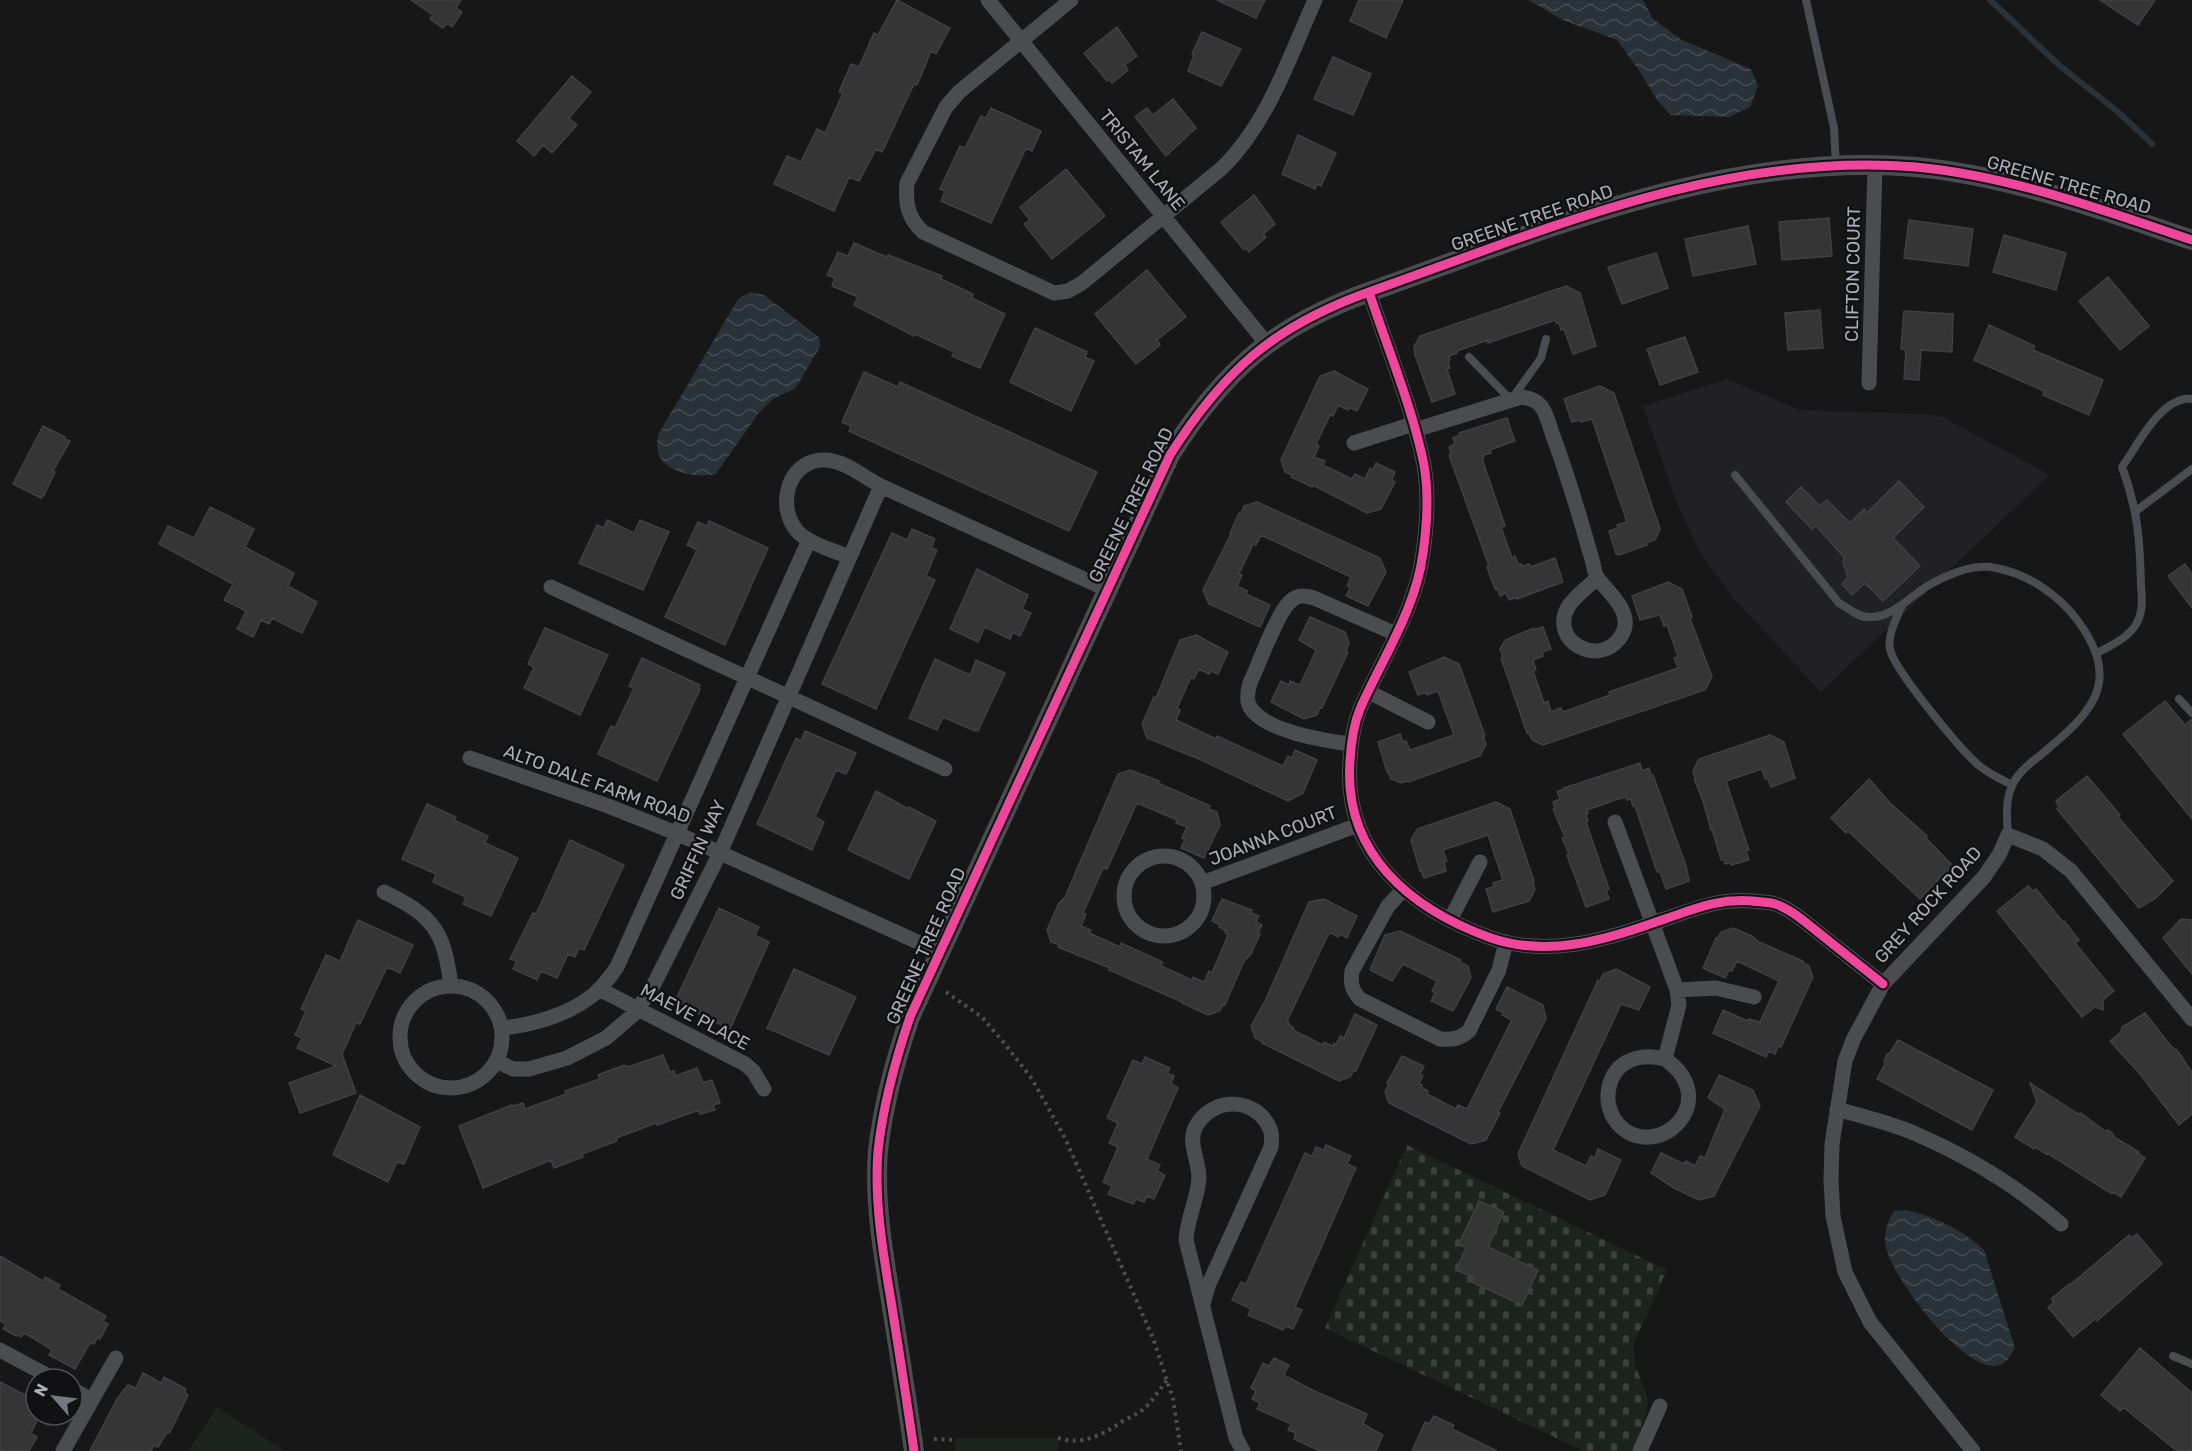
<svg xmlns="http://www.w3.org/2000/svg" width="2192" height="1451" viewBox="0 0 2192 1451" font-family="Rubik,sans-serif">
  <defs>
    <pattern id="cemetery-stones" width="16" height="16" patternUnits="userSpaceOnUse" patternTransform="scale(1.5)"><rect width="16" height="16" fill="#1d241e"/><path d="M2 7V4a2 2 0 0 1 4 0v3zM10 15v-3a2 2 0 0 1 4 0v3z" fill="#3b413d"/></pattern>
    <pattern id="water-waves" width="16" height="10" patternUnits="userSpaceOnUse" patternTransform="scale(1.5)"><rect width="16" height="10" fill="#2a3239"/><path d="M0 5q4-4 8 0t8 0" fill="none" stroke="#464d54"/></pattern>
  </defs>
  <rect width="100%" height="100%" fill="#171717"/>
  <path fill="#212123" d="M1727 379 1800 410 1939 415 2050 475 1821 692 1734 599 1700 552 1677 503 1643 406Z"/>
  <path fill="url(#cemetery-stones)" fill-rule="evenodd" d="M1407 1145 1667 1270 1633 1345 1635 1364 1648 1400 1646 1416 1633 1451H1583L1325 1328ZM1479 1201 1504 1212 1488 1247 1538 1270 1522 1305 1472 1282 1474 1277 1456 1270 1466 1248 1459 1244Z"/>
  <path fill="#1d241e" d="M217 1407 285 1451H188Z
    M955 1438H1058V1451H955Z"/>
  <path fill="url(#water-waves)" d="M1528 0H1643L1653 19 1682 40 1751 69 1758 86 1750 107 1729 117 1671 115 1657 100 1641 73 1617 40 1563 20Z
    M750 292 764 295 819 337 820 347 795 389 774 398 758 414 716 474C699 478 672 474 661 459 656 451 657 443 658 435L738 299Z
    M1905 1210C1934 1216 1962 1229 1984 1250L2015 1348C2010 1356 2006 1365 1995 1366 1960 1368 1888 1274 1885 1242 1884 1230 1889 1220 1894 1211Z"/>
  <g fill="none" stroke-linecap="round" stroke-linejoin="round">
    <path stroke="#2a3239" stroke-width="6" d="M1990 0 2060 66 2117 111 2152 144"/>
  </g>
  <path fill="#353536" stroke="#3f4043" stroke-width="1.5" d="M411 0H461L456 8 462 12 452 27 447 23 443 28 430 19 433 15Z
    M897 0 950 28 936 54 931 51 917 85 914 84 882 152 876 149 859 181 849 177 834 211 774 184 787 156 801 162 817 129 825 133 843 93 839 92 851 64 859 67 874 33 878 35Z
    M1217 0H1265L1256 18Z
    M1359 0H1403L1386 38 1350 21Z
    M2100 0H2155L2138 25Z
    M1117 27 1137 56 1125 65 1128 70 1112 83 1109 79 1107 81 1084 53Z
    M1202 32 1241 49 1221 86 1188 71 1194 55 1192 54Z
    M1333 57 1371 74 1353 115 1314 99Z
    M572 76 591 92 569 118 577 125 552 153 543 145 534 156 517 141Z
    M1173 99 1196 128 1166 156 1135 117 1147 108 1153 115Z
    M991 108 1041 131 1032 151 1026 148 991 223 941 201 945 191 940 189 960 146 965 148 981 116 986 118Z
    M1298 135 1336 153 1321 186 1317 184 1315 189 1282 174Z
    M1066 169 1105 216 1052 259 1024 224 1030 220 1020 207Z
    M1254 195 1275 224 1263 234 1266 237 1264 239 1249 252 1246 248 1244 250 1221 222Z
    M1829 218 1832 256 1782 260 1779 222Z
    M1909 220 1973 229 1968 266 1904 258Z
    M1748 226 1756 264 1693 276 1685 239Z
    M2004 235 2066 253 2056 290 1993 272Z
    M854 243 887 257 888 255 942 276 941 279 973 294 972 298 1005 314 980 368 952 356 954 352 915 334 914 336 854 305 858 297 832 286 835 278 827 275 838 252 848 256Z
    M1656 253 1668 288 1622 304 1608 267Z
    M1147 270 1186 317 1157 340 1160 345 1136 364 1095 314Z
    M2108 277 2149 326 2120 350 2079 301Z
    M1566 286 1580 293 1596 346 1573 354 1564 329 1561 330 1559 323H1556L1555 320 1488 343V340L1457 351V353L1449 356 1450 360 1448 361 1450 368 1447 369 1455 394 1432 402 1415 355 1414 347 1420 336Z
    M1820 310 1823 348 1788 350 1785 313Z
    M1904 311 1953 314 1952 352 1921 350 1919 380 1904 379 1906 350 1901 349Z
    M1989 325 2035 346 2033 350 2103 380 2089 415 2043 395 2044 391 1974 360Z
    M1035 328 1087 352 1085 357 1094 361 1071 411 1010 382Z
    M1685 337 1698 372 1660 385 1647 349Z
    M1334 371 1368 389 1357 411 1349 407 1348 410 1338 405 1333 416 1330 415 1316 444 1319 446 1314 457 1325 461 1323 465 1352 479 1355 474 1365 479 1370 468 1373 470 1376 463 1395 472 1392 480 1395 482 1381 509 1367 513 1313 485 1312 487 1291 477 1292 475 1285 472 1281 460 1320 376Z
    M864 372 898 387 900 382 1097 472 1069 531 849 431 851 426 842 422Z
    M1600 386 1614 393 1660 529 1655 540 1646 543 1647 545 1619 555 1616 554 1609 531 1618 528 1617 525 1627 522 1592 419 1581 422 1580 420 1572 422 1564 399Z
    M1507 418 1515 441 1490 450 1491 453 1483 455 1484 458 1482 459 1505 526 1501 527 1512 558 1515 556 1518 564H1521L1522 566 1529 564 1531 567 1555 558 1563 582 1517 599V597L1509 600 1506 593 1500 596 1497 588 1495 589 1487 567 1489 566 1449 455 1451 454 1449 447 1455 444 1453 438 1460 435 1459 433Z
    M43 426 65 437 64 439 70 441 53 471 55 472 44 495 41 498 13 484Z
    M1899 481 1924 507 1893 538 1920 566 1883 601 1865 583 1852 595 1842 584 1848 577 1843 563 1844 557 1816 526 1812 529 1786 502 1801 487 1820 506 1827 500 1850 523 1864 509 1867 513Z
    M1257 502 1380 558 1386 572 1368 606 1346 596 1350 588 1347 586 1351 577 1261 535 1256 545 1253 544 1239 574 1242 575 1237 586 1247 591 1246 594 1270 605 1260 627 1209 604 1203 590 1231 534 1230 533 1239 513H1241L1244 506Z
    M210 507 254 529 245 547 294 573 288 586 317 602 302 633 272 618 269 624 261 620 253 637 237 629 246 611 224 600 233 584 159 544 168 526 194 538Z
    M607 520 634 533 640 520 669 532 643 590 579 563 597 525 604 528Z
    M709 521 768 548 725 645 665 617 697 550 687 545 698 522 707 526Z
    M912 529 935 539 931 548 937 550 926 576 935 580 876 709 822 684 892 533 907 540Z
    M2185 564 2192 574V608L2168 576Z
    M977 569 1028 595 1022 609 1031 613 1020 636 1013 632 1010 639 985 627 978 642 950 629Z
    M1668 582 1682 589 1692 617 1690 618 1712 677 1705 690 1543 745 1532 740 1529 733H1527L1501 658 1503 657 1500 649 1505 640 1534 628V630L1543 627 1551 649 1542 652 1543 656 1533 660 1536 670 1533 671 1544 703 1548 701 1551 712 1561 708 1563 712 1610 695 1609 692 1678 668 1674 658 1678 657 1667 625 1664 626 1660 615 1640 620 1632 596Z
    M1310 617 1345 632 1349 643 1346 651 1348 652 1322 708 1320 707 1317 715 1304 719 1271 702 1281 681 1289 685 1290 681 1300 685 1309 666 1316 650 1299 640Z
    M545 628 608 655 580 715 524 688 534 667 528 664Z
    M1196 635 1228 652 1218 674 1211 671 1209 674 1199 669 1194 679 1191 677 1177 708 1180 710 1176 720 1216 739 1217 736 1283 766 1288 756 1292 758 1295 750 1317 760 1303 793 1288 801 1199 759 1147 738 1142 724 1154 697 1156 698 1180 640Z
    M1444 657 1459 664 1485 736 1483 737 1486 744 1480 756 1409 782 1408 781 1401 783 1391 779 1388 772H1387L1378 742 1400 734 1403 742 1406 741 1410 750 1454 735 1438 691 1427 695 1426 692 1418 695 1409 672Z
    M642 658 700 685 698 688 700 689 657 781 598 754 611 726 615 728 634 688 629 686Z
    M935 659 970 675 976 660 1005 673 978 731 975 729V731L943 717 937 730 909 718Z
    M2165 701 2185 725 2192 719V819L2123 734Z
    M805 731 856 753 846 774 836 770 815 817 824 822 812 850 757 824 796 738 801 741Z
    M1770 735 1784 742 1795 778 1771 787 1768 779H1765L1762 769 1726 781 1749 850 1746 851 1749 860 1731 865 1730 863 1725 864 1723 859 1721 860 1712 829 1711 830 1703 801 1694 779 1695 778 1693 771 1699 759Z
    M1640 763 1642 771 1649 768 1651 775H1653L1686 866 1689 881 1666 889 1660 872H1657L1635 806H1633L1631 799 1627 800 1626 797 1618 799 1587 810 1588 813H1586L1588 821 1586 822 1609 889 1606 890 1609 899 1586 907 1567 855 1569 854 1562 838 1565 837 1553 809 1555 808 1553 802 1560 799 1557 792 1564 789V788Z
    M1130 770 1159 781 1158 783 1210 806 1209 809 1217 812 1220 825 1204 858 1181 848 1185 839 1182 838 1187 827 1176 823 1177 820 1137 803 1107 869 1103 868 1083 913 1086 914 1081 926 1091 930 1089 933 1120 947 1121 943 1163 962 1161 966 1192 980 1193 977 1204 982 1209 971 1212 973 1228 935 1225 933 1226 931 1219 927 1220 925 1212 921 1222 899 1252 910 1251 913 1259 916 1256 922 1262 925 1258 933 1260 934 1251 954 1244 961 1225 1005 1223 1004 1220 1011 1208 1015 1182 1003V1002L1109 970 1110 968 1058 947 1059 945 1051 942 1047 930 1059 903 1065 897 1118 774Z
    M2087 776 2120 815 2118 817 2173 881 2156 898 2139 908 2057 809 2059 807 2056 801Z
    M1869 779 1890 803 1927 836 1926 838 1954 867 1943 879 1941 877 1920 899 1848 831 1846 833 1831 818Z
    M876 791 908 809 909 807 936 821 909 879 848 850Z
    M1496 802 1510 809 1534 881 1533 882 1535 890 1529 901 1493 912 1486 889 1494 887 1493 883 1503 880 1488 835 1443 850 1447 861 1444 862 1446 871 1424 878 1421 870 1420 871 1411 840 1417 829Z
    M427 804 456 817 454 820 488 836 485 843 518 858 491 916 463 904 466 897 433 882 436 874 402 859Z
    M570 840 624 865 584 950 579 948 575 957 568 954 557 978 541 971 537 980 513 969 517 961 510 959 533 913 536 914Z
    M2028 886 2033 891 2036 889 2063 922 2064 921 2079 940 2075 943 2114 991 2103 1000V1010L2095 1007 2082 1017 1997 911Z
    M1324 899 1357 916 1347 938 1340 934 1338 937 1331 933 1328 935 1287 1021 1289 1022 1288 1024 1294 1028 1293 1030 1323 1045 1324 1042 1333 1046 1334 1043 1336 1045 1340 1036 1344 1038 1355 1014 1377 1025 1356 1071 1354 1070 1350 1077 1339 1081 1262 1043 1263 1042 1255 1038 1251 1026 1265 1001 1309 902Z
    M719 908 759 927 755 935 769 942 730 1029 680 1005 682 1000 677 997Z
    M2181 919 2192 920V974L2163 938Z
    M358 920 413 945 400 973 387 967 360 1024 356 1023 342 1054 356 1093 300 1113 289 1083 336 1066 297 1048 302 1038 295 1035 306 1011 301 1009 326 955 340 961Z
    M1733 928 1752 936 1759 942 1803 961 1802 962 1809 966 1813 977 1781 1047 1778 1046 1775 1054 1769 1051 1766 1057 1713 1033 1723 1010 1748 1021 1749 1019 1760 1022 1779 981 1737 961 1732 971 1729 970 1725 978 1703 968 1716 938 1717 939 1721 932Z
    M1400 931 1461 960 1460 962 1468 966 1471 978 1453 1011 1431 1001 1435 993 1432 991 1437 981 1403 964 1392 981 1370 970 1385 935Z
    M794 969 856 997 829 1055 767 1028Z
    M1616 969 1650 987 1639 1010 1621 1004 1553 1150 1586 1166 1591 1156 1595 1158 1598 1149 1621 1160 1605 1195 1590 1200 1522 1166 1518 1154 1598 980 1600 981 1603 974Z
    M1507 987 1543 1005 1546 1019 1498 1112 1500 1113 1486 1140 1471 1144 1389 1103 1385 1092 1389 1084 1387 1083 1402 1056 1424 1066 1420 1074 1423 1076 1419 1084 1422 1085 1421 1087 1428 1091 1427 1094 1456 1109 1458 1105 1467 1109 1512 1020 1502 1015 1504 1013 1496 1009Z
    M2145 1013 2171 1046 2177 1050 2192 1072V1114L2179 1125 2140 1074 2110 1041 2121 1032 2122 1027Z
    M1898 1040 1993 1090 1972 1130 1877 1079 1885 1064 1884 1061 1887 1054 1890 1053Z
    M663 1055 670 1072 674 1071 675 1076 697 1068 703 1083 712 1080 720 1103 713 1105 715 1110 700 1114 699 1110 657 1125 656 1123 616 1138 617 1141 582 1154 583 1157 554 1168 551 1160 483 1188 459 1126 512 1105 513 1106 523 1103 525 1109 566 1094 565 1091 600 1079 598 1075 624 1065 628 1067Z
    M1145 1057 1170 1068 1167 1073 1174 1076 1171 1083 1178 1088 1147 1159 1160 1165 1157 1171 1165 1175 1154 1199 1147 1196 1144 1202 1136 1199 1133 1204 1108 1194 1112 1186 1103 1182 1118 1147 1109 1143 1118 1123 1107 1118 1133 1060 1142 1064Z
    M1719 1075 1753 1090 1760 1106 1714 1196 1699 1200 1674 1188 1651 1173 1661 1153 1684 1164 1686 1161 1695 1166 1700 1156 1705 1158 1725 1109 1708 1098Z
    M2030 1083 2078 1114 2081 1113 2105 1131 2108 1130 2113 1134 2114 1137 2139 1152 2137 1153 2145 1158 2121 1197 2113 1192 2112 1194 2047 1153 2046 1154 2035 1147 2034 1149 2015 1137 2037 1102Z
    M360 1095 420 1127 404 1164 397 1162 388 1182 333 1155Z
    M1326 1145 1351 1156 1347 1164 1356 1168 1295 1307 1302 1310 1293 1329 1285 1326 1283 1330 1248 1315 1251 1309 1232 1300 1241 1282 1246 1284 1305 1153 1312 1156 1316 1147 1324 1150Z
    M1479 1201 1504 1212 1488 1247 1538 1270 1522 1305 1472 1282 1474 1277 1456 1270 1466 1248 1459 1244Z
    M2137 1234 2162 1264 2097 1321 2095 1319 2073 1337 2048 1307 2054 1302 2051 1299 2069 1284 2070 1285 2129 1235 2131 1238Z
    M0 1256 43 1281 45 1277 60 1285 58 1289 106 1316 103 1321 108 1324 100 1339 98 1337 94 1344 90 1343 75 1369 49 1355 52 1350 38 1341 24 1333 21 1337 18 1335 16 1336 3 1329 6 1324 0 1321Z
    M2140 1348 2192 1393V1451H2177L2123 1407 2120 1411 2101 1395Z
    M1274 1358 1289 1365 1284 1375 1312 1390 1367 1414 1363 1424 1383 1435 1376 1451H1320L1294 1439 1296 1433 1288 1430 1291 1424 1257 1409 1260 1403 1252 1399 1256 1391 1251 1388 1263 1363 1269 1366Z
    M143 1373 161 1383 164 1377 186 1389 184 1392 188 1395 170 1432 166 1434 158 1447 154 1445 151 1451H90L117 1399 128 1385 136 1388Z
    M0 1382 33 1399 32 1401 35 1403 29 1415H40L31 1433 37 1437 29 1451H0Z
    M1434 1416 1454 1425 1452 1429 1497 1451H1412L1425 1422 1429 1424Z"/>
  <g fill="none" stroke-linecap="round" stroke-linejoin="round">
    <path stroke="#4d4e52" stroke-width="4" stroke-dasharray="3 4.5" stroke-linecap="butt" d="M946 992 982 1017 1005 1044 1032 1079 1065 1138 1153 1338 1173 1399 1181 1451
      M1058 1438C1083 1446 1104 1434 1123 1421 1132 1416 1140 1413 1147 1406 1154 1398 1160 1389 1167 1380
      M934 1439 955 1440"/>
    <path stroke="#4b4c50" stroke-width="8" d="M1806 0 1834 128 1836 166
      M1469 357 1511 400 1541 358 1546 339
      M1735 475 1839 603C1848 608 1858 617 1868 617 1892 619 1912 594 1931 584 1949 574 1975 563 1996 568 2028 574 2059 595 2078 621 2119 677 2098 707 2050 747 2037 759 2019 769 2012 786 2005 801 2007 819 2008 835
      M2136 511 2192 469
      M1902 605C1897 618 1887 635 1890 649 1894 670 1958 746 1976 763 1986 772 2000 779 2012 785
      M2097 653C2112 645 2133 636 2139 618 2143 609 2142 596 2141 586 2140 541 2138 510 2122 467 2138 445 2161 396 2192 399
      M2179 699 2192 713
      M2173 1356 2192 1364"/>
    <path stroke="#4b4c50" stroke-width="15" d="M988 0 1267 344
      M1071 0 959 92 946 107 907 183C905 204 908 218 923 232L1054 293 1068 291 1082 283 1222 168C1268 123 1289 58 1315 0
      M1369 292C1387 347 1413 409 1424 465 1429 493 1427 525 1423 553 1416 609 1382 659 1360 709 1353 726 1351 743 1350 761 1343 853 1410 909 1491 938 1546 957 1603 941 1656 922 1690 911 1716 898 1752 901 1759 902 1769 902 1775 904 1791 909 1806 923 1819 933 1840 950 1862 967 1883 984
      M1869 383 1875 166
      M1415 430 1521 397C1530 398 1536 400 1541 406 1547 414 1550 427 1553 436 1569 478 1581 521 1593 563 1594 569 1595 576 1599 580 1612 596 1637 616 1619 639 1598 667 1549 641 1568 607 1575 596 1587 588 1597 578
      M1354 443 1413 424
      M849 557C833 550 809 544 797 531 775 505 789 458 826 460 846 461 866 479 883 487 958 522 1033 556 1108 590
      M551 587 945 769
      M1369 692 1428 722
      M1351 744C1326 741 1261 731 1249 705 1246 698 1248 690 1250 683 1258 666 1279 608 1292 600 1299 594 1307 596 1314 598L1396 634
      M470 758 608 806 676 833 940 952
      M1615 822 1677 990 1679 1005 1665 1059C1725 1101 1656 1165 1618 1124 1611 1116 1607 1104 1608 1094 1611 1062 1637 1052 1665 1059
      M1124 896a40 40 0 1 1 80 0a40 40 0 1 1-80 0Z
      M1202 883 1358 825
      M1403 890 1388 906 1352 971C1350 984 1352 990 1360 999L1440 1039C1452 1040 1460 1039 1469 1031L1499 970 1506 942
      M384 892C434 916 444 931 451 986
      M1450 920 1480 862
      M400 1037a51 51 0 1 1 102 0a51 51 0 1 1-102 0Z
      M599 989 745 1064 753 1071 764 1089
      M1677 990 1716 988 1754 997
      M502 1028C533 1025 568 1015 593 995 603 987 610 977 617 967L809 540
      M496 1061 513 1069H529L567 1058 606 1038 634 1014 651 990 720 853 881 486
      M1837 1109C1864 1117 1891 1123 1916 1134 1967 1156 2019 1188 2061 1224
      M1203 1304 1208 1286 1271 1147C1271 1142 1273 1135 1270 1129 1256 1096 1211 1096 1195 1128 1188 1143 1199 1162 1199 1177 1198 1199 1187 1218 1186 1240L1236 1438 1243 1451
      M0 1350 54 1379
      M72 1389 92 1400
      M63 1451 116 1358
      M1640 1451 1660 1406
      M1973 1451 1870 1322 1845 1272 1833 1216 1831 1181 1832 1144 1845 1061 1853 1040 1883 984 1984 877 1999 855 2008 835 2043 849 2071 871 2192 1019"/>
    <path stroke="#4b4c50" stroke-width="20" d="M914 1451C907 1401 899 1351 891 1301 883 1253 874 1200 878 1151 883 1105 895 1061 910 1017L1170 455C1224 370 1274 326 1369 292 1545 230 1725 151 1916 167 2011 176 2103 210 2192 240"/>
    <defs>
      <path id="cycleway" d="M1369 292C1387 347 1413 409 1424 465 1429 493 1427 525 1423 553 1416 609 1382 659 1360 709 1353 726 1351 743 1350 761 1343 853 1410 909 1491 938 1546 957 1603 941 1656 922 1690 911 1716 898 1752 901 1759 902 1769 902 1775 904 1791 909 1806 923 1819 933 1840 950 1862 967 1883 984
        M914 1451C907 1401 899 1351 891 1301 883 1253 874 1200 878 1151 883 1105 895 1061 910 1017L1170 455C1224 370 1274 326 1369 292 1545 230 1725 151 1916 167 2011 176 2103 210 2192 240"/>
    </defs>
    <use href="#cycleway" stroke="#111113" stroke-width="13"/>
    <use href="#cycleway" stroke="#ed469a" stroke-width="9"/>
  </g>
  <g text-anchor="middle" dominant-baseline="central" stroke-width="5" stroke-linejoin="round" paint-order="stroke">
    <g font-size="18" fill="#a8adb8" stroke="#111113">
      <text transform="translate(1142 160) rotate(51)">TRISTAM LANE</text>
      <text transform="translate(2069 185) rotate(16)">GREENE TREE ROAD</text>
      <text transform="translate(1532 218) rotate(-19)">GREENE TREE ROAD</text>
      <text transform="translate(1853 274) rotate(-89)">CLIFTON COURT</text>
      <text transform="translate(1131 505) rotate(-64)">GREENE TREE ROAD</text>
      <text transform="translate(597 784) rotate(20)">ALTO DALE FARM ROAD</text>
      <text transform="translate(1273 836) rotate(-21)">JOANNA COURT</text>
      <text transform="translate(698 850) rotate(-65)">GRIFFIN WAY</text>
      <text transform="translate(1928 905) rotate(-48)">GREY ROCK ROAD</text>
      <text transform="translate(926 946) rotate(-66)">GREENE TREE ROAD</text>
      <text transform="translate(695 1017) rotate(28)">MAEVE PLACE</text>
    </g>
  </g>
  <g transform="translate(54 1397) rotate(298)"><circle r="28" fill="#111113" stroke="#4d4f55" stroke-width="1.5"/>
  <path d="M0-4.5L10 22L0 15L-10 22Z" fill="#757880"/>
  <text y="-9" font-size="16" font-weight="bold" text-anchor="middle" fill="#a8adb8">N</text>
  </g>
</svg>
